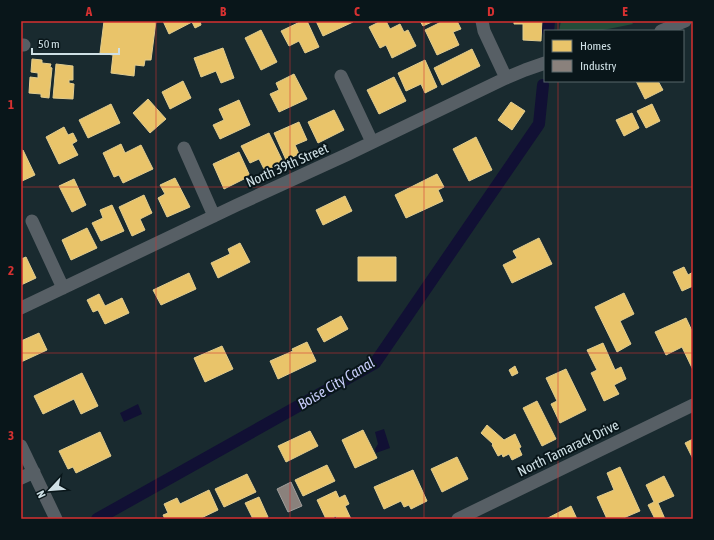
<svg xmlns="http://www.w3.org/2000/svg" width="714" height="540" viewBox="0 0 714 540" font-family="'Asap Condensed',sans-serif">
  <rect width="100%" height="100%" fill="#192a2f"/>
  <path fill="#244c39" d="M561 21H631L633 24 598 31H559Z"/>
  <path fill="#111034" d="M138 404 142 414 124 422 120 413Z
    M384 429 390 448 376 453 375 449 378 444 375 432Z"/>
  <path fill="#e9c46a" stroke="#e1cc8f" d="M104 21H156L151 60H145L144 66 135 65 134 76 111 73 113 55 100 53Z
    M163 21H200L201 25 195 28 192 22 169 34Z
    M302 21H307L319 47 305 53 299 41 289 46 281 31Z
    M316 21H352L353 22 323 36Z
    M381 21H386L390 29 400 24 404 32 408 30 416 46 392 58 386 45 380 48 369 27Z
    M420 21H434L423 26Z
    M443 21H457L461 29 453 32 459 45 437 55 425 30Z
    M514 21H542L541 41 523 40V24H514Z
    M261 30 277 62 261 70 245 38Z
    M223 48 234 78 221 83 216 71 201 77 194 58Z
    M472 49 480 66 442 85 434 68Z
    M32 59 42 60V63L51 64 50 67 52 68 49 98 41 97V94L29 93 30 77 38 78V73L31 72Z
    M425 60 437 87 425 93 421 84 406 91 398 73Z
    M56 64 73 66V80H69V83L74 84 73 99 53 98Z
    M294 74 307 99 279 112 270 94 279 90 276 83Z
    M394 77 406 101 379 114 367 90Z
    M183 81 191 98 170 109 162 92Z
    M636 81H658L663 90 645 99Z
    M148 99 166 119 150 133 133 113Z
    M239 100 250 125 220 139 213 125 224 120 219 109Z
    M511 102 525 111 512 130 498 120Z
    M111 104 120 123 88 138 79 120Z
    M652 104 660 121 646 128 637 111Z
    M334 110 344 130 318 143 308 122Z
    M632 113 639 128 624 136 616 120Z
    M299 122 307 140 295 145 299 154 286 160 274 133Z
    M64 127 68 135 73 133 77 141 72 144 78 155 59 164 46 137Z
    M269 133 283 162 265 171 259 159 250 163 241 146Z
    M476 137 492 170 469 181 453 149Z
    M121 144 125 153 141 145 153 169 123 183 119 175 114 177 103 153Z
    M23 150 35 175 22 181 21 178V151Z
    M239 152 250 176 224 189 213 164Z
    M437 174 444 187 438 190 443 201 406 218 395 195Z
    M175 178 190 207 167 217 158 198 165 194 160 185Z
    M74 179 86 205 72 212 59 186Z
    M144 195 152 213 140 219 145 230 132 236 119 207Z
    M345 196 352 211 323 225 316 210Z
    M112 205 124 231 101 241 92 223 103 218 100 210Z
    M87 228 97 248 71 260 62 240Z
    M539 238 552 264 512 283 503 265 517 258 513 251Z
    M240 243 250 262 218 278 211 263 230 254 228 249Z
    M26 257 36 278 21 285V259Z
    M358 257H396V281H358Z
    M684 267 688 275 693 272V286L682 291 673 272Z
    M189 273 196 289 161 305 153 290Z
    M624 293 634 314 620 321 631 344 617 352 595 307Z
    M99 294 105 306 122 298 129 313 105 324 98 310 93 312 87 300Z
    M341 316 348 329 324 342 317 329Z
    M686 318 693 333V370L682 347 666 355 655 332Z
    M39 333 47 350 21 362V341Z
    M307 342 316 361 278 379 270 361 293 351 292 349Z
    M603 343 615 370 621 367 626 379 614 385 619 394 604 401 591 373 597 370 587 350Z
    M222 346 233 369 205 382 194 358Z
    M515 366 518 373 512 376 509 370Z
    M566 369 586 410 560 423 551 404 557 401 546 378Z
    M82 373 98 406 81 414 74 399 43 414 34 396Z
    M537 401 556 439 542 446 523 408Z
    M487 425 504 440 515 434 521 447 519 448 522 455 512 460 509 454 503 457 502 454 498 456 492 445 493 444 481 433Z
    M363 430 377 458 355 468 342 440Z
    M310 431 318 446 286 462 278 446Z
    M100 432 111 456 76 473 73 467 68 469 59 451Z
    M693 439V459L685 443Z
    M457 457 468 479 442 492 431 469Z
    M327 465 335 481 303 496 295 480Z
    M620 467 640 511 621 519H607L597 497 614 490 607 473Z
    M413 470 427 501 411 509 409 505 404 507 401 501 384 509 374 487Z
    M247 474 256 492 224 507 215 489Z
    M664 476 674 496 658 503 665 519H655L648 505 654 502 646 485Z
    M209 490 218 510 199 519H165L163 515 168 513 164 504 177 498 180 504Z
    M336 491 339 498 345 495 349 504 345 506 351 519H337L336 516 331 519H326L317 500Z
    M259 497 268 517 265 519H253L245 503Z
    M571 506 577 519H546Z"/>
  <path fill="#8a817c" stroke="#9f9e9c" d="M291 482 302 506 288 512 277 489Z"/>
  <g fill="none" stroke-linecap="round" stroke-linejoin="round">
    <path stroke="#111034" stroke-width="12" d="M548 31 549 21
      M97 519 375 363 539 124 543 85"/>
    <path stroke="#575f65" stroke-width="13" d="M482 21 484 31 506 78
      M661 31 685 21
      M21 45H24
      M341 76 372 142
      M184 148 214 216
      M32 221 63 288
      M21 308 237 205 346 155 506 78 525 70 545 63
      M21 446 56 519
      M21 478 34 472
      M458 519 693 405"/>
  </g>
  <path fill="none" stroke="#d63131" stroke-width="1" stroke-opacity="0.55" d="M156 21V519M290 21V519M424 21V519M558 21V31M558 81V519M21 187H693M21 353H693"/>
  <g text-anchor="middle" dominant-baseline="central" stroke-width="4" stroke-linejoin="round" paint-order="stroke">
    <g font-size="14" fill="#cfe0e5" stroke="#09161a">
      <text transform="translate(287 165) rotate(-24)">North 39th Street</text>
      <text transform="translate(568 448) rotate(-26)">North Tamarack Drive</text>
    </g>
    <g font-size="15" font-style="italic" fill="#c8cdfb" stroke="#09161a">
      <text transform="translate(336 383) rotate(-31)">Boise City Canal</text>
    </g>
  </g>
  <rect width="714" height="540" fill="none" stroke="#09161a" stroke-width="44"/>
  <rect x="544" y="30" width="140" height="52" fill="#09161a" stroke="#58676b"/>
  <rect x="552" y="40" width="20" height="12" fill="#e9c46a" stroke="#58676b"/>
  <text x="580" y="50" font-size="12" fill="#cfe0e5">Homes</text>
  <rect x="552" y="60" width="20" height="12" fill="#8a817c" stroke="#58676b"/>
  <text x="580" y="70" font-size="12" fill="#cfe0e5">Industry</text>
  <g transform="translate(50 490) rotate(244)" stroke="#09161a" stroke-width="3" paint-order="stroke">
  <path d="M0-3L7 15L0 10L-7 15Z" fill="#cfe0e5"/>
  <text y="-6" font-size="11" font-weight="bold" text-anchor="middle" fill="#cfe0e5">N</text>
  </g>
  <path d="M32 48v6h87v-6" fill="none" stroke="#cfe0e5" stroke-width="2"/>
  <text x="38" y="48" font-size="12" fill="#cfe0e5" stroke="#09161a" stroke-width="3" paint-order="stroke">50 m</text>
  <rect x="22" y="22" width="670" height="496" fill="none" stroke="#d63131" stroke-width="1.5"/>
  <g font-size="13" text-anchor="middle" font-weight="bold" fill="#d63131">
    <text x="89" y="16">A</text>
    <text x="223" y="16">B</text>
    <text x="357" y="16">C</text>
    <text x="491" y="16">D</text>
    <text x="625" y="16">E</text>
    <text x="11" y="109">1</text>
    <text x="11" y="275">2</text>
    <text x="11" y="440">3</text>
  </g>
</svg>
